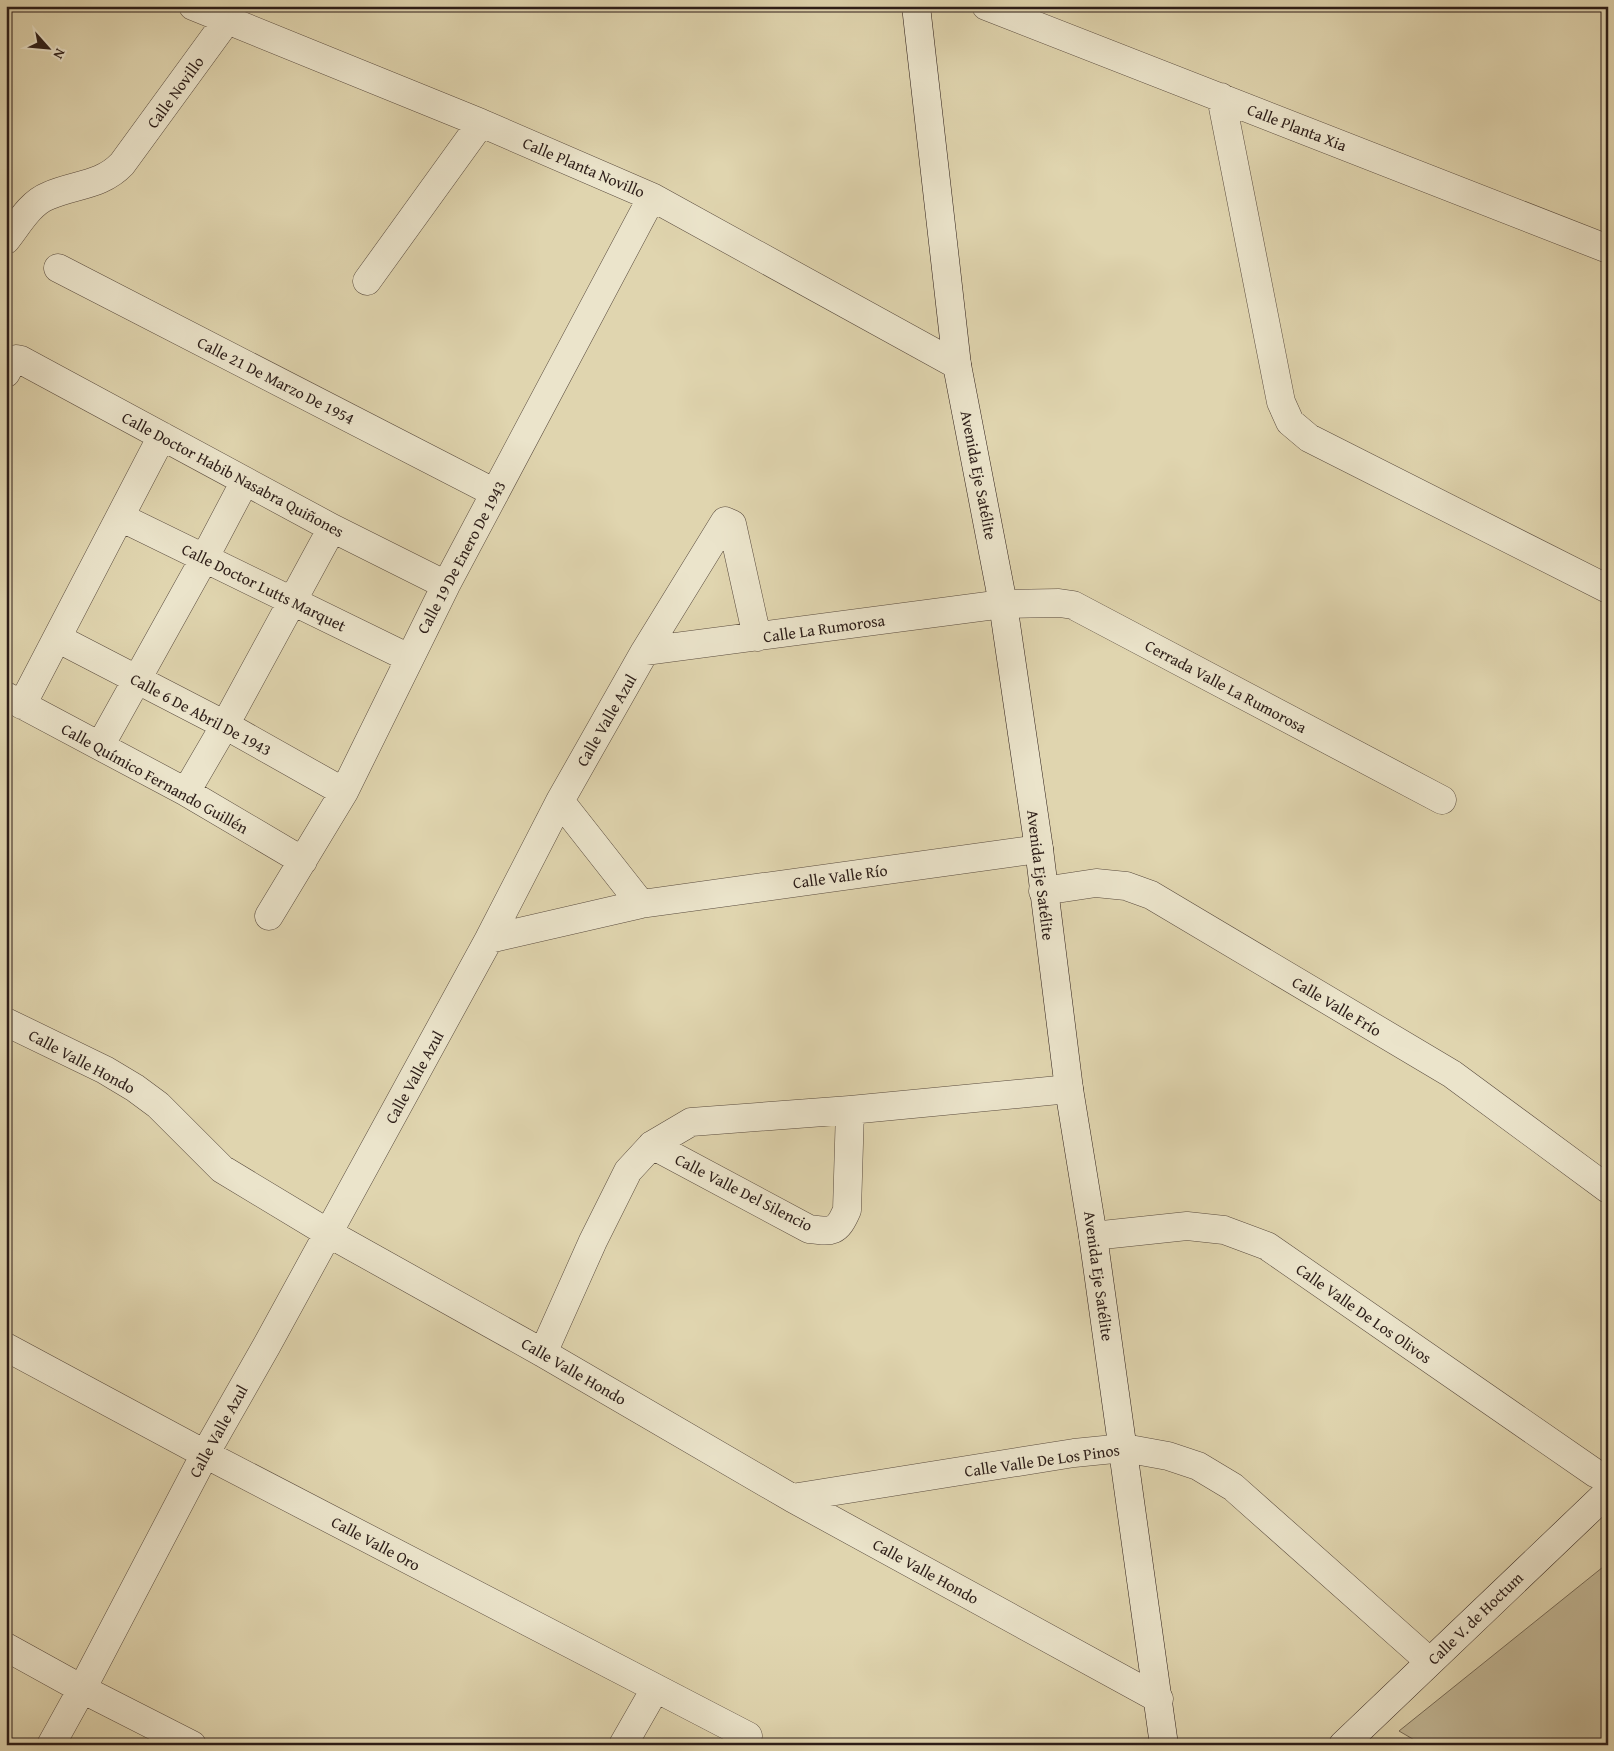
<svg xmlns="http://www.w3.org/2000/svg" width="1614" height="1751" viewBox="0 0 1614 1751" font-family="'Gentium Book Plus',serif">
  <rect width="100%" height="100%" fill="#e0d5af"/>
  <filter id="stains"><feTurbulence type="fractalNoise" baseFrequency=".004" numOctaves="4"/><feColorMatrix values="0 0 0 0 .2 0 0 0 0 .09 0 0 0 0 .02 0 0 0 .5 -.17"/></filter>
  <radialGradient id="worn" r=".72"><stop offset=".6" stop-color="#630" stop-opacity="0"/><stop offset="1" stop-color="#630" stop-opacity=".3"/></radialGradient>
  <path fill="#c1b695" stroke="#766a56" d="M1608 1563V1745H1423L1399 1731Z"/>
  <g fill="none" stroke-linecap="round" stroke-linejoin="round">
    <defs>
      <path id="street" d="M193 6 481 123 652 197 957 365
        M986 6 1608 249
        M1221 97 1281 402 1290 422 1309 438 1608 589
        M6 240C18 225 30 203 48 196 75 184 101 186 122 164L227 20
        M58 268 495 493
        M367 281 481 123
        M6 373 12 362 16 359 21 360 332 528 446 585
        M120 517 409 658
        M57 638 225 725 344 792
        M645 651 1003 604 1059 603 1073 605 1442 800
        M6 696 186 792 303 861
        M22 705 162 436
        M100 746 205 557 245 481
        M186 792 225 725 332 528
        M560 801 641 904
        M1043 891 1096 883 1126 886 1151 895 1452 1074 1608 1189
        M269 916 344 792 446 585 652 197
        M489 939 641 904 1039 849
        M6 1022 105 1070 135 1088 158 1105 222 1169 328 1233 543 1353 792 1498 1159 1699
        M652 1145 809 1229C832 1232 837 1233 847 1210L850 1110
        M1093 1236 1187 1226 1224 1230 1267 1246 1595 1473 1608 1479
        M6 1347 205 1454 748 1736
        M543 1353 593 1241 628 1171 652 1145 691 1122 850 1110 1069 1089
        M792 1498 1074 1453 1124 1448 1168 1456 1198 1466 1233 1487 1429 1661
        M6 1647 82 1689 192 1745
        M51 1745 82 1689 205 1454 267 1345 489 939 560 801 645 651 725 521 732 524 757 637
        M623 1745 655 1689"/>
      <path id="secondary" d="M916 6 957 365 1003 604 1039 849 1069 1089 1093 1236 1164 1745
        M1343 1745 1608 1492"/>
    </defs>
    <use href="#street" stroke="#594b3e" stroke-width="29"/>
    <use href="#secondary" stroke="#2c1d18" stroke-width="29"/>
    <use href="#street" stroke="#ebe4cb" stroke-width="28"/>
    <use href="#secondary" stroke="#ebe4cb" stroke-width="28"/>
  </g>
  <g text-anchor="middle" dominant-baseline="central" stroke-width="4" stroke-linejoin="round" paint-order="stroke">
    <g font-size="16" fill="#2c1d18" stroke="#ebe4cb">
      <text transform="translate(175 92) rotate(-54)">Calle Novillo</text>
      <text transform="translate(1297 127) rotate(21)">Calle Planta Xia</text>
      <text transform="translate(584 167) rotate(23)">Calle Planta Novillo</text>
      <text transform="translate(276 380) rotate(27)">Calle 21 De Marzo De 1954</text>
      <text transform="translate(233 474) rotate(28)">Calle Doctor Habib Nasabra Quiñones</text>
      <text transform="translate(979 475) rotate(79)">Avenida Eje Satélite</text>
      <text transform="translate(461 557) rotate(-62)">Calle 19 De Enero De 1943</text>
      <text transform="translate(264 587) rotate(26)">Calle Doctor Lutts Marquet</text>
      <text transform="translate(824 628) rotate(-8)">Calle La Rumorosa</text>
      <text transform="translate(1226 686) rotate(28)">Cerrada Valle La Rumorosa</text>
      <text transform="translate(201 714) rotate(28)">Calle 6 De Abril De 1943</text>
      <text transform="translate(606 720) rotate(-60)">Calle Valle Azul</text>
      <text transform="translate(155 778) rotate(29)">Calle Químico Fernando Guillén</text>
      <text transform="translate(1041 875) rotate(83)">Avenida Eje Satélite</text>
      <text transform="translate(840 876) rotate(-8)">Calle Valle Río</text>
      <text transform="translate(1337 1006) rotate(31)">Calle Valle Frío</text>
      <text transform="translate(82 1061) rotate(28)">Calle Valle Hondo</text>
      <text transform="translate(414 1077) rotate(-61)">Calle Valle Azul</text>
      <text transform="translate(744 1192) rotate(27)">Calle Valle Del Silencio</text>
      <text transform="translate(1099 1276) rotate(82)">Avenida Eje Satélite</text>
      <text transform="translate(1364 1313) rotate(35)">Calle Valle De Los Olivos</text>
      <text transform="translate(574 1371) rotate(30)">Calle Valle Hondo</text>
      <text transform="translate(218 1431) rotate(-61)">Calle Valle Azul</text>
      <text transform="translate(1042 1460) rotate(-8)">Calle Valle De Los Pinos</text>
      <text transform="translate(376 1543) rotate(28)">Calle Valle Oro</text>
      <text transform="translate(926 1571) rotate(29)">Calle Valle Hondo</text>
      <text transform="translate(1475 1618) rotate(-44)">Calle V. de Hoctum</text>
    </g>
  </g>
  <rect width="1614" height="1751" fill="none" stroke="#e0d5af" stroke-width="25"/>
  <rect x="8" y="8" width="1599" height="1736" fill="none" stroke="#2c1d18" stroke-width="2.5"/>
  <rect x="12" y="12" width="1589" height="1726" fill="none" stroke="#2c1d18"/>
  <g transform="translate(48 48) rotate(117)" stroke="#ebe4cb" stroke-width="4" paint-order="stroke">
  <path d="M0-4L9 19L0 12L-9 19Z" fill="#2c1d18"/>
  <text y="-8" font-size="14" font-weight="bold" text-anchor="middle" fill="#2c1d18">N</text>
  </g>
  <rect width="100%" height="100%" filter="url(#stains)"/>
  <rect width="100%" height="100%" fill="url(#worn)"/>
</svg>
